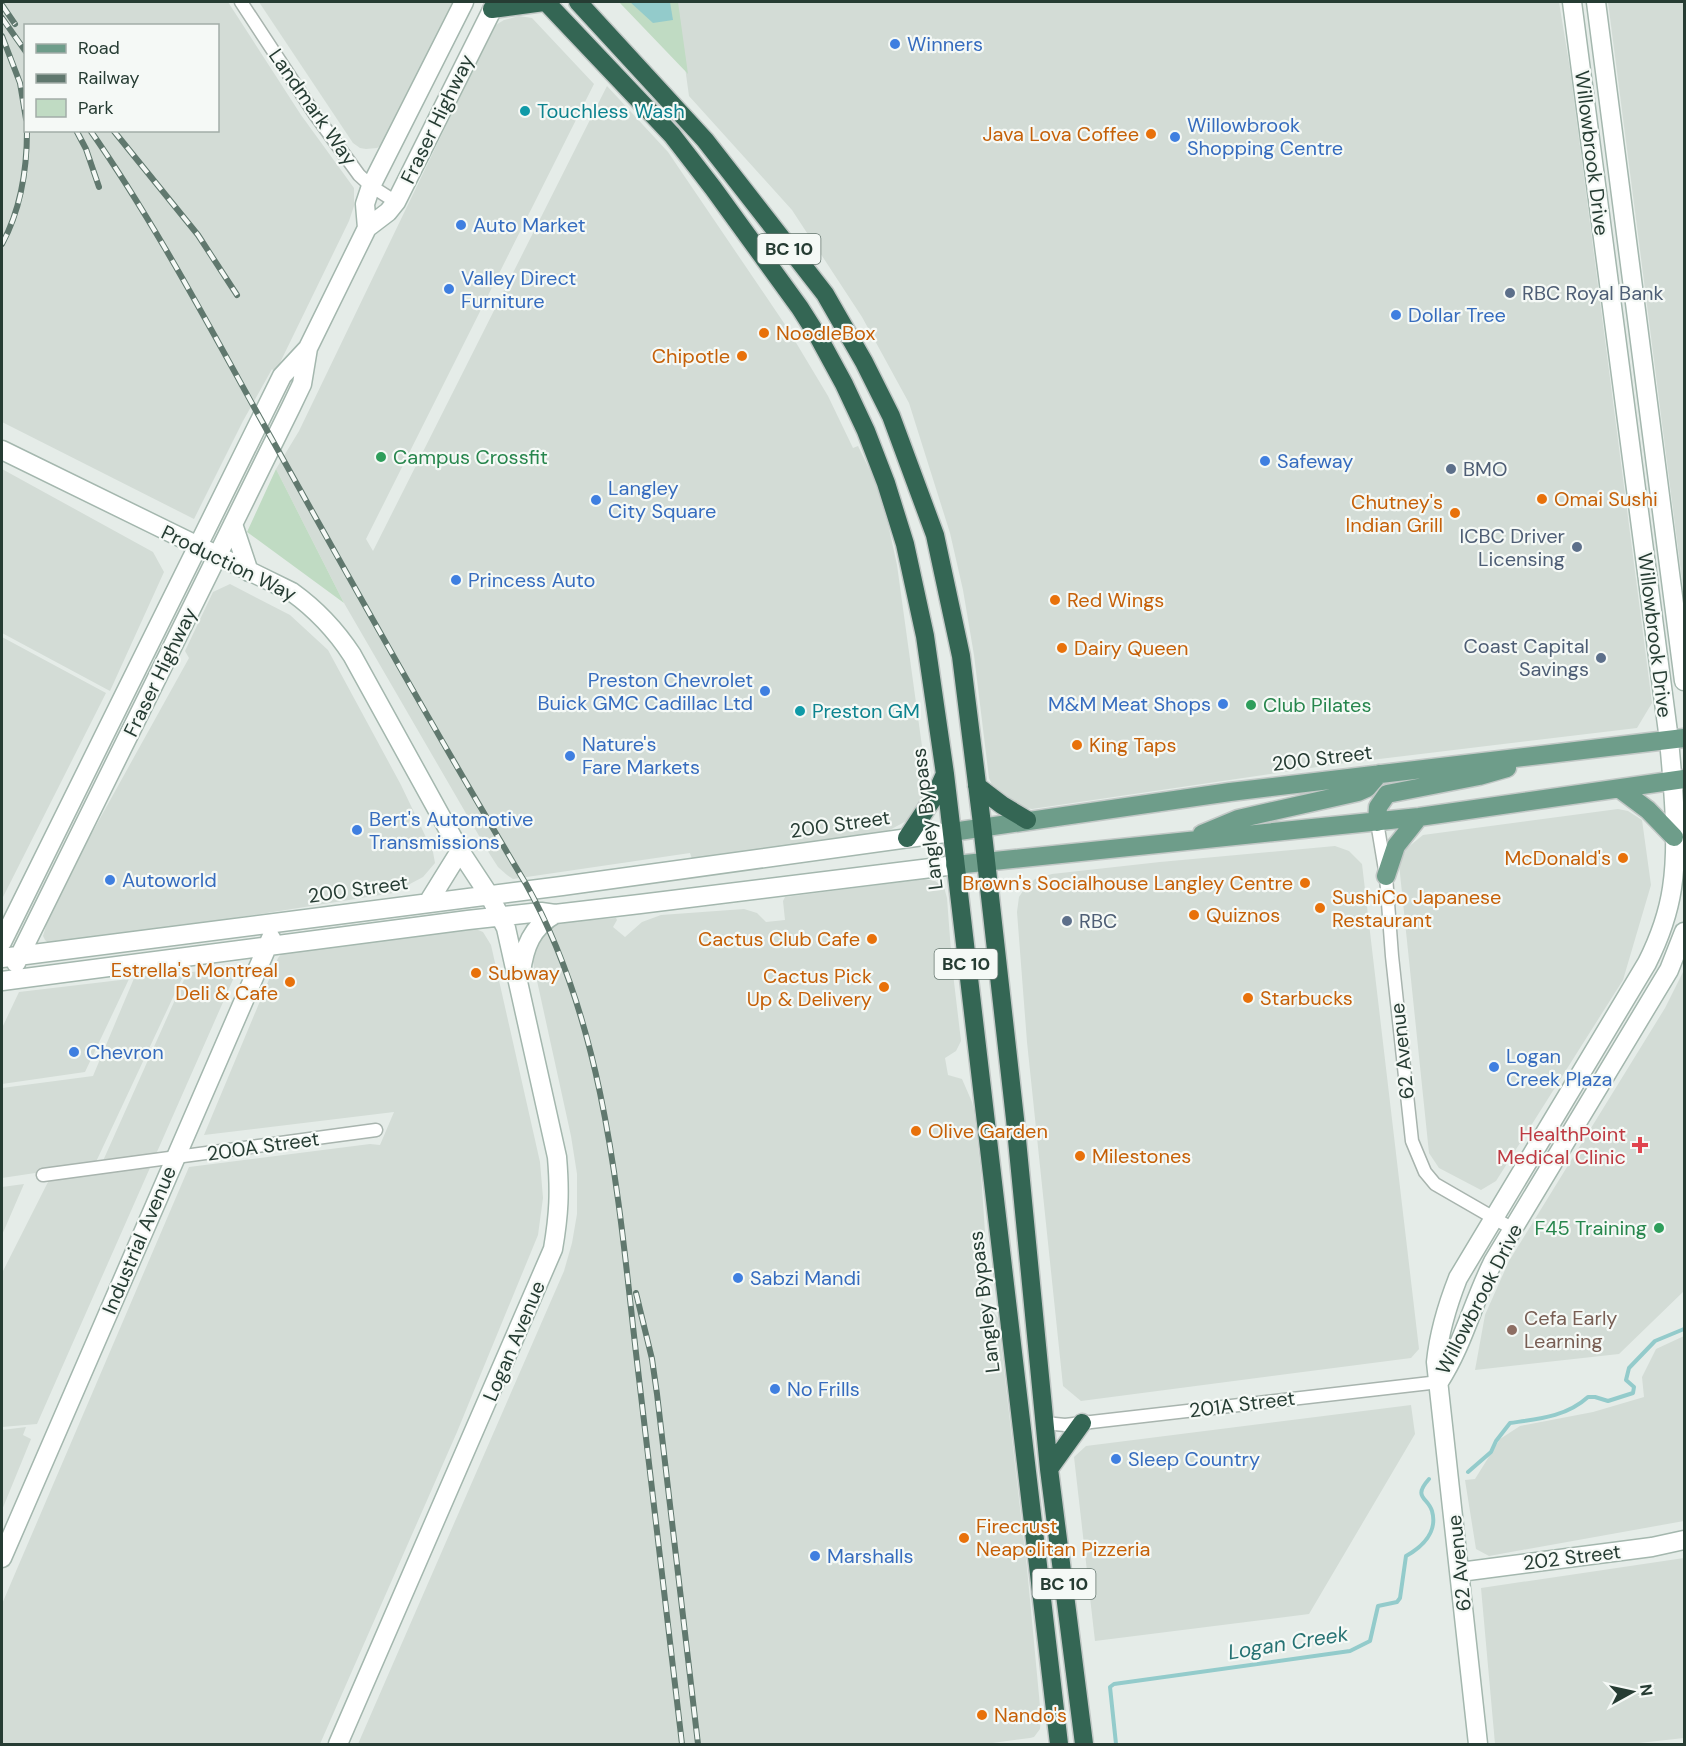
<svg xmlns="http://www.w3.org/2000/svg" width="1686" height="1746" viewBox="0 0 1686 1746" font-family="'DM Sans',sans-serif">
  <rect width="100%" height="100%" fill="#e5ece8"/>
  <path fill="#d3dcd6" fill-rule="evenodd" d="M2 2H228L301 115 354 188V206L349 221 275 373 272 369 243 421 194 519 2 422ZM26 26H218V130H26Z
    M259 2H455L382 145 377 148 366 149 360 148 353 143Z
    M676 2H1559L1570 69 1652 703 1637 728 1338 764 1032 809 1014 806 995 792 989 778 974 655 963 590 950 533 909 403 862 317 792 210 689 96Z
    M1608 2H1684V596L1640 250Z
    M519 16 532 18 594 84 366 539 373 551 607 86 668 152 786 326 828 396 853 448 858 446 875 481 888 524 897 565 925 768 929 776V792L912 818 884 833 692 859 690 853 513 879 507 875 498 867 489 853 344 603 276 469 299 431 494 26 504 20Z
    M2 469 153 552 164 572 110 691 2 633Z
    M230 584 290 615 328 650 401 785 433 852 435 863 423 877 393 893 158 930 51 945 45 940 43 936 48 919 88 840 189 658 185 651 213 592Z
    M2 637 106 693 2 899Z
    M1618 809 1628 811 1642 820 1651 885 1623 980 1496 1181 1481 1190 1439 1168 1429 1153 1399 864 1407 848 1423 835Z
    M1335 846 1349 851 1362 864 1419 1349 1411 1358 1081 1401 1063 1386 1027 1042 1017 912 1019 897 1025 888 1035 879 1052 874 1160 862Z
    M924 879 935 881 944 887 947 898 952 965 961 1041 956 1051 945 1058 948 1075 962 1079 972 1102 974 1111 981 1173 988 1277 982 1291 984 1309 993 1311 998 1318 1027 1568 1041 1717 1040 1729 1034 1737 1030 1738 985 1744H358L564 1271 572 1243 577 1214V1174L571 1136 534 967 532 955 536 939 553 925 562 922 616 918 617 920 613 927 625 937 642 922 661 915 744 909 757 913 766 922 785 920 783 901 785 897Z
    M473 928 483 932 491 945 540 1162 543 1198 538 1235 457 1432 320 1744H2V1604L189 1167 370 1144 380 1145 394 1112 204 1135 278 958 282 953Z
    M227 966 235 975 37 1424 2 1427V1273L49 1180 98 1172 187 973Z
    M1684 970V1291L1619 1354 1475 1370 1485 1315 1509 1261 1665 1008Z
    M135 976H183L95 1164 2 1178V1088L93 1076Z
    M129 979 85 1072 2 1084V1028L19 992Z
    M24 1184 2 1235V1187Z
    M1684 1336V1521L1489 1556 1476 1549 1465 1480 1475 1479 1500 1439 1520 1426 1593 1412 1644 1397 1642 1377 1656 1349Z
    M1411 1405 1415 1434 1309 1614 1095 1641 1074 1457 1086 1446Z
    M26 1427 23 1435 31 1439 2 1510V1430Z
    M1684 1558V1738L1630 1744H1495L1481 1588Z"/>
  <path fill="#c0dbc3" d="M619 2H678L688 74Z
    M276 469 344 603 247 532Z"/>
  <path fill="#93cbcb" d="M630 2H670L673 20 653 23Z"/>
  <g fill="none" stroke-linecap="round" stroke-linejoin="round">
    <path stroke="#93cbcb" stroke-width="4" d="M1468 1472 1491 1452 1496 1441 1510 1423C1538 1419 1566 1417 1588 1397H1595L1608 1401 1633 1393 1634 1387 1626 1380 1629 1368 1655 1341 1684 1329
      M1116 1744 1110 1687 1114 1684 1350 1651 1370 1641 1378 1606 1397 1602 1400 1598 1406 1556C1422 1547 1438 1532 1432 1511 1428 1497 1412 1498 1429 1479"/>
    <defs>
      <path id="street" d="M241 2 314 113 359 175 371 186 396 202
        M1377 822 1386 876 1392 956 1412 1141 1425 1172 1435 1184 1513 1229
        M43 1175 376 1130
        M1045 1423 1065 1425 1439 1382"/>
      <path id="secondary" d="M1596 2 1684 681
        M367 228 365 204 371 186 464 2
        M2 450 292 592C317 610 335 629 352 655L460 851 489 895 506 928 557 1157C560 1192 559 1214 553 1249L338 1744
        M233 524 249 572
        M429 901 460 851
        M2 942 282 376 308 348 367 228 388 212 396 202 496 2
        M2 958 562 886 952 832
        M16 963 291 407 302 384 308 348
        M521 973C524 947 532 927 555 914
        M2 981 468 920 541 912 555 914 640 904 955 865
        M1439 1382C1463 1345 1473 1302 1493 1262L1669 970 1684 932
        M2 1558 271 938
        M1460 1572 1652 1547 1684 1540
        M1478 1744 1436 1362C1439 1333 1447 1306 1458 1278L1647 963C1659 939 1668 915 1672 888 1679 843 1673 785 1669 740L1572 2"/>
      <path id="primary" d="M1620 789 1648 810 1674 837
        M1377 822 1378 807 1387 794 1479 776 1507 768
        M952 832 1230 792 1684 738
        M1202 834 1238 819 1358 792 1367 788 1379 774
        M955 865 1419 817 1684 779
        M1386 876 1396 846 1419 817"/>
      <path id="highway" d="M546 2 672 135 713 188 800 308 819 338 844 384 866 431 886 483 905 544 925 636 945 774 1059 1744
        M578 2 705 140 825 294 864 362 891 416 935 535 961 656 981 816 1015 1119 1049 1469 1084 1744
        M492 9 544 2
        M977 786 1002 805 1027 820
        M907 838 936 794 945 774
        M1049 1469 1082 1423"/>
    </defs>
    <use href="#street" stroke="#a8b4ae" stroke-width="15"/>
    <use href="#secondary" stroke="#a4b7ae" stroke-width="21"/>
    <use href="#primary" stroke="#c2c8c6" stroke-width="21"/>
    <use href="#highway" stroke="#c2c8c6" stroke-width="21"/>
    <use href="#street" stroke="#fff" stroke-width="12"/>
    <use href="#secondary" stroke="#fff" stroke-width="18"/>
    <use href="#primary" stroke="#6e9d8a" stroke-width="18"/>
    <use href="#highway" stroke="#346654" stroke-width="18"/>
    <defs>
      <path id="rail" d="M2 5 15 24
        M2 18 26 52
        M2 36 20 83 26 119
        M76 130 86 149 99 187
        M90 130C152 219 202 313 254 407 343 567 432 727 526 884 605 1025 618 1195 636 1353 651 1483 667 1614 682 1744
        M113 130 198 235 237 295
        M2 244C21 209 27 170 27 130
        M636 1293 652 1359 657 1394 698 1744"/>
    </defs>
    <use href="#rail" stroke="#60786e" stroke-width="6"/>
    <use href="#rail" stroke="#f5f9f6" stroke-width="4" stroke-dasharray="11" stroke-linecap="butt"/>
  </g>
  <g fill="#3f7fe0" stroke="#f5f9f6" stroke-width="2">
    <circle cx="895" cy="44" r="6"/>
    <circle cx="1175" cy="137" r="6"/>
    <circle cx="461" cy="225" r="6"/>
    <circle cx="449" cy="289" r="6"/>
    <circle cx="1396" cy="315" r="6"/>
    <circle cx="1265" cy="461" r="6"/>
    <circle cx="596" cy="500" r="6"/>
    <circle cx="456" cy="580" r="6"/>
    <circle cx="765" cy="691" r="6"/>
    <circle cx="1223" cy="704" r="6"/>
    <circle cx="570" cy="756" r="6"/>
    <circle cx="357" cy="830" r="6"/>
    <circle cx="110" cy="880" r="6"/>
    <circle cx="74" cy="1052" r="6"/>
    <circle cx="1494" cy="1067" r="6"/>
    <circle cx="738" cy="1278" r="6"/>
    <circle cx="775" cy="1389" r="6"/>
    <circle cx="1116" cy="1459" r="6"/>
    <circle cx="815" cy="1556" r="6"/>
  </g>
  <g fill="#0f9aa8" stroke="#f5f9f6" stroke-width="2">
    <circle cx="525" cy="111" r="6"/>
    <circle cx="800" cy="711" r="6"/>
  </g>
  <g fill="#e8710a" stroke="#f5f9f6" stroke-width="2">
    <circle cx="1151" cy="134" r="6"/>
    <circle cx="764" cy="333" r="6"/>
    <circle cx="742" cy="356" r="6"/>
    <circle cx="1542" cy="499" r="6"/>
    <circle cx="1455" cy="513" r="6"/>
    <circle cx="1055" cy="600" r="6"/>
    <circle cx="1062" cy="648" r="6"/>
    <circle cx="1077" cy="745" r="6"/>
    <circle cx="1623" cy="858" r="6"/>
    <circle cx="1305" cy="883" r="6"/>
    <circle cx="1320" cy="908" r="6"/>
    <circle cx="1194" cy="915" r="6"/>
    <circle cx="872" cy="939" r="6"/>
    <circle cx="476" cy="973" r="6"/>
    <circle cx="290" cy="982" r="6"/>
    <circle cx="884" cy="987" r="6"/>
    <circle cx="1248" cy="998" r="6"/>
    <circle cx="916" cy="1131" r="6"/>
    <circle cx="1080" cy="1156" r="6"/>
    <circle cx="964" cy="1538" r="6"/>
    <circle cx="982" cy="1715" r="6"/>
  </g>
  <g fill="#5c6f8a" stroke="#f5f9f6" stroke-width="2">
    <circle cx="1510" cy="293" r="6"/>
    <circle cx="1451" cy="469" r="6"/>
    <circle cx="1577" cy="547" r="6"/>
    <circle cx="1601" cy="658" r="6"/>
    <circle cx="1067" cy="921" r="6"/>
  </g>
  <g fill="#2e9e5b" stroke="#f5f9f6" stroke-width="2">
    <circle cx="381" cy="457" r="6"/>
    <circle cx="1251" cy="705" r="6"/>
    <circle cx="1659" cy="1228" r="6"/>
  </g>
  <path fill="#e0444e" stroke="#f5f9f6" stroke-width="2" d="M1637 1136h6v6h6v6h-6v6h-6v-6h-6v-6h6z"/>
  <circle fill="#8d6e63" stroke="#f5f9f6" stroke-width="2" cx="1512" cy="1330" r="6"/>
  <g text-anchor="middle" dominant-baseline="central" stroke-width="4.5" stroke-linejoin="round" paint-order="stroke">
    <g fill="#f5f9f6" stroke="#64756e" stroke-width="1.5">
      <rect x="757.5" y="234" width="63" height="30" rx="4.5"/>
      <rect x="934.5" y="949" width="63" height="30" rx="4.5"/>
      <rect x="1032.5" y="1569" width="63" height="30" rx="4.5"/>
    </g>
    <g font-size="18" font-weight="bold" fill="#263c33">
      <text x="789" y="249">BC 10</text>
      <text x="966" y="964">BC 10</text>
      <text x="1064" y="1584">BC 10</text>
    </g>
    <g font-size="20" fill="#366cbe" stroke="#f5f9f6" text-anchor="start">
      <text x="907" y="44">Winners</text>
      <text x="1187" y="125">Willowbrook<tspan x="1187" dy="23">Shopping Centre</tspan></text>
      <text x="473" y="225">Auto Market</text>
      <text x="461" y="278">Valley Direct<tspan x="461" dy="23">Furniture</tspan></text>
      <text x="1408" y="315">Dollar Tree</text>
      <text x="1277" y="461">Safeway</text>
      <text x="608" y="488">Langley<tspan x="608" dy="23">City Square</tspan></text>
      <text x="468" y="580">Princess Auto</text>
      <text x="753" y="680" text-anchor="end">Preston Chevrolet<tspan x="753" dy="23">Buick GMC Cadillac Ltd</tspan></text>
      <text x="1211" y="704" text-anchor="end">M&amp;M Meat Shops</text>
      <text x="582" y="744">Nature's<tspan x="582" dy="23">Fare Markets</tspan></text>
      <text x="369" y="819">Bert's Automotive<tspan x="369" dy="23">Transmissions</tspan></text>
      <text x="122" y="880">Autoworld</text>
      <text x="86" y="1052">Chevron</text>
      <text x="1506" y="1056">Logan<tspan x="1506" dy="23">Creek Plaza</tspan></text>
      <text x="750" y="1278">Sabzi Mandi</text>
      <text x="787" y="1389">No Frills</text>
      <text x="1128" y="1459">Sleep Country</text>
      <text x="827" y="1556">Marshalls</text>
    </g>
    <g font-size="20" fill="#263c33" stroke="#f5f9f6">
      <text transform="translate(313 107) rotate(55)">Landmark Way</text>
      <text transform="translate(437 119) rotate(-64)">Fraser Highway</text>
      <text transform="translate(1592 153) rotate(83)">Willowbrook Drive</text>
      <text transform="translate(229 563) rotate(26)">Production Way</text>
      <text transform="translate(1655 635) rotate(83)">Willowbrook Drive</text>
      <text transform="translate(160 672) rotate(-64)">Fraser Highway</text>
      <text transform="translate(1322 758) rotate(-7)">200 Street</text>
      <text transform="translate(927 819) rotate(-97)">Langley Bypass</text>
      <text transform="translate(840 824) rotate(-8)">200 Street</text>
      <text transform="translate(358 889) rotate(-8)">200 Street</text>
      <text transform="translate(1402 1051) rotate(-96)">62 Avenue</text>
      <text transform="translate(263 1146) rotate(-8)">200A Street</text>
      <text transform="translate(139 1240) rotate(-67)">Industrial Avenue</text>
      <text transform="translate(1479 1299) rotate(-63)">Willowbrook Drive</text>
      <text transform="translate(984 1302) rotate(-97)">Langley Bypass</text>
      <text transform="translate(514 1341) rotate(-67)">Logan Avenue</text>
      <text transform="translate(1242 1404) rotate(-7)">201A Street</text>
      <text transform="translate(1572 1557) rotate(-7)">202 Street</text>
      <text transform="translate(1459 1563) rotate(-96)">62 Avenue</text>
    </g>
    <g font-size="20" fill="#0d838f" stroke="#f5f9f6" text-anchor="start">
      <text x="537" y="111">Touchless Wash</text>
      <text x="812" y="711">Preston GM</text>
    </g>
    <g font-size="20" fill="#c56008" stroke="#f5f9f6" text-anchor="start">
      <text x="1139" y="134" text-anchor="end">Java Lova Coffee</text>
      <text x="776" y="333">NoodleBox</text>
      <text x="730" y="356" text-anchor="end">Chipotle</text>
      <text x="1554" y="499">Omai Sushi</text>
      <text x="1443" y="502" text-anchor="end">Chutney's<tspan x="1443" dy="23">Indian Grill</tspan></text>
      <text x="1067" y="600">Red Wings</text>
      <text x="1074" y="648">Dairy Queen</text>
      <text x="1089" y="745">King Taps</text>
      <text x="1611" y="858" text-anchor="end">McDonald's</text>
      <text x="1293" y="883" text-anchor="end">Brown's Socialhouse Langley Centre</text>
      <text x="1332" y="897">SushiCo Japanese<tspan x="1332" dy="23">Restaurant</tspan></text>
      <text x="1206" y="915">Quiznos</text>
      <text x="860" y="939" text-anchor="end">Cactus Club Cafe</text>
      <text x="278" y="970" text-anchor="end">Estrella's Montreal<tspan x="278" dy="23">Deli &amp; Cafe</tspan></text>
      <text x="488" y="973">Subway</text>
      <text x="872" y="976" text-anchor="end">Cactus Pick<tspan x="872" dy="23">Up &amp; Delivery</tspan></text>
      <text x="1260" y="998">Starbucks</text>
      <text x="928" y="1131">Olive Garden</text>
      <text x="1092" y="1156">Milestones</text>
      <text x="976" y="1526">Firecrust<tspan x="976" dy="23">Neapolitan Pizzeria</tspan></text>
      <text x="994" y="1715">Nando's</text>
    </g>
    <g font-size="20" fill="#4e5e75" stroke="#f5f9f6" text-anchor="start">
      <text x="1522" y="293">RBC Royal Bank</text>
      <text x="1463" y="469">BMO</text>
      <text x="1565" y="536" text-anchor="end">ICBC Driver<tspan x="1565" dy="23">Licensing</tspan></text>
      <text x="1589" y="646" text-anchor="end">Coast Capital<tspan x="1589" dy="23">Savings</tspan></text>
      <text x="1079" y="921">RBC</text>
    </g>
    <g font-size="20" fill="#27864d" stroke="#f5f9f6" text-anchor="start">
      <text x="393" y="457">Campus Crossfit</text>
      <text x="1263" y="705">Club Pilates</text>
      <text x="1647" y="1228" text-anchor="end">F45 Training</text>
    </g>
    <g font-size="20" fill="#be3a42" stroke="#f5f9f6" text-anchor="end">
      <text x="1626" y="1134">HealthPoint<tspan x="1626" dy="23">Medical Clinic</tspan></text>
    </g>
    <g font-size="20" fill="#785e54" stroke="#f5f9f6" text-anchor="start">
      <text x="1524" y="1318">Cefa Early<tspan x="1524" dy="23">Learning</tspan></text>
    </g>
    <g font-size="21" font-style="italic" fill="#267273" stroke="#f5f9f6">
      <text transform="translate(1288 1643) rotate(-9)">Logan Creek</text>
    </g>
  </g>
  <rect width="1686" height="1746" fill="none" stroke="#263c33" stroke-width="6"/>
  <rect x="24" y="24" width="195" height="108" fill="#f5f9f6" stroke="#a2ada8" stroke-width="1.5"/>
  <rect x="36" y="44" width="30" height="9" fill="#6e9d8a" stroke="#a2ada8" stroke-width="1.5"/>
  <text x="78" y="54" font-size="18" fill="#263c33">Road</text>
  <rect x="36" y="74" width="30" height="9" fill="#60786e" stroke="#a2ada8" stroke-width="1.5"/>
  <text x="78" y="84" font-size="18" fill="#263c33">Railway</text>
  <rect x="36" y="99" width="30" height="18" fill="#c0dbc3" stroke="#a2ada8" stroke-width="1.5"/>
  <text x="78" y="114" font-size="18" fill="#263c33">Park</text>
  <g transform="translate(1632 1692) rotate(82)" stroke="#f5f9f6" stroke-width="4.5" paint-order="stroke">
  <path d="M0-4.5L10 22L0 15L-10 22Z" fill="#263c33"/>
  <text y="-9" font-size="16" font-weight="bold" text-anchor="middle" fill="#263c33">N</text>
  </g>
</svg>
